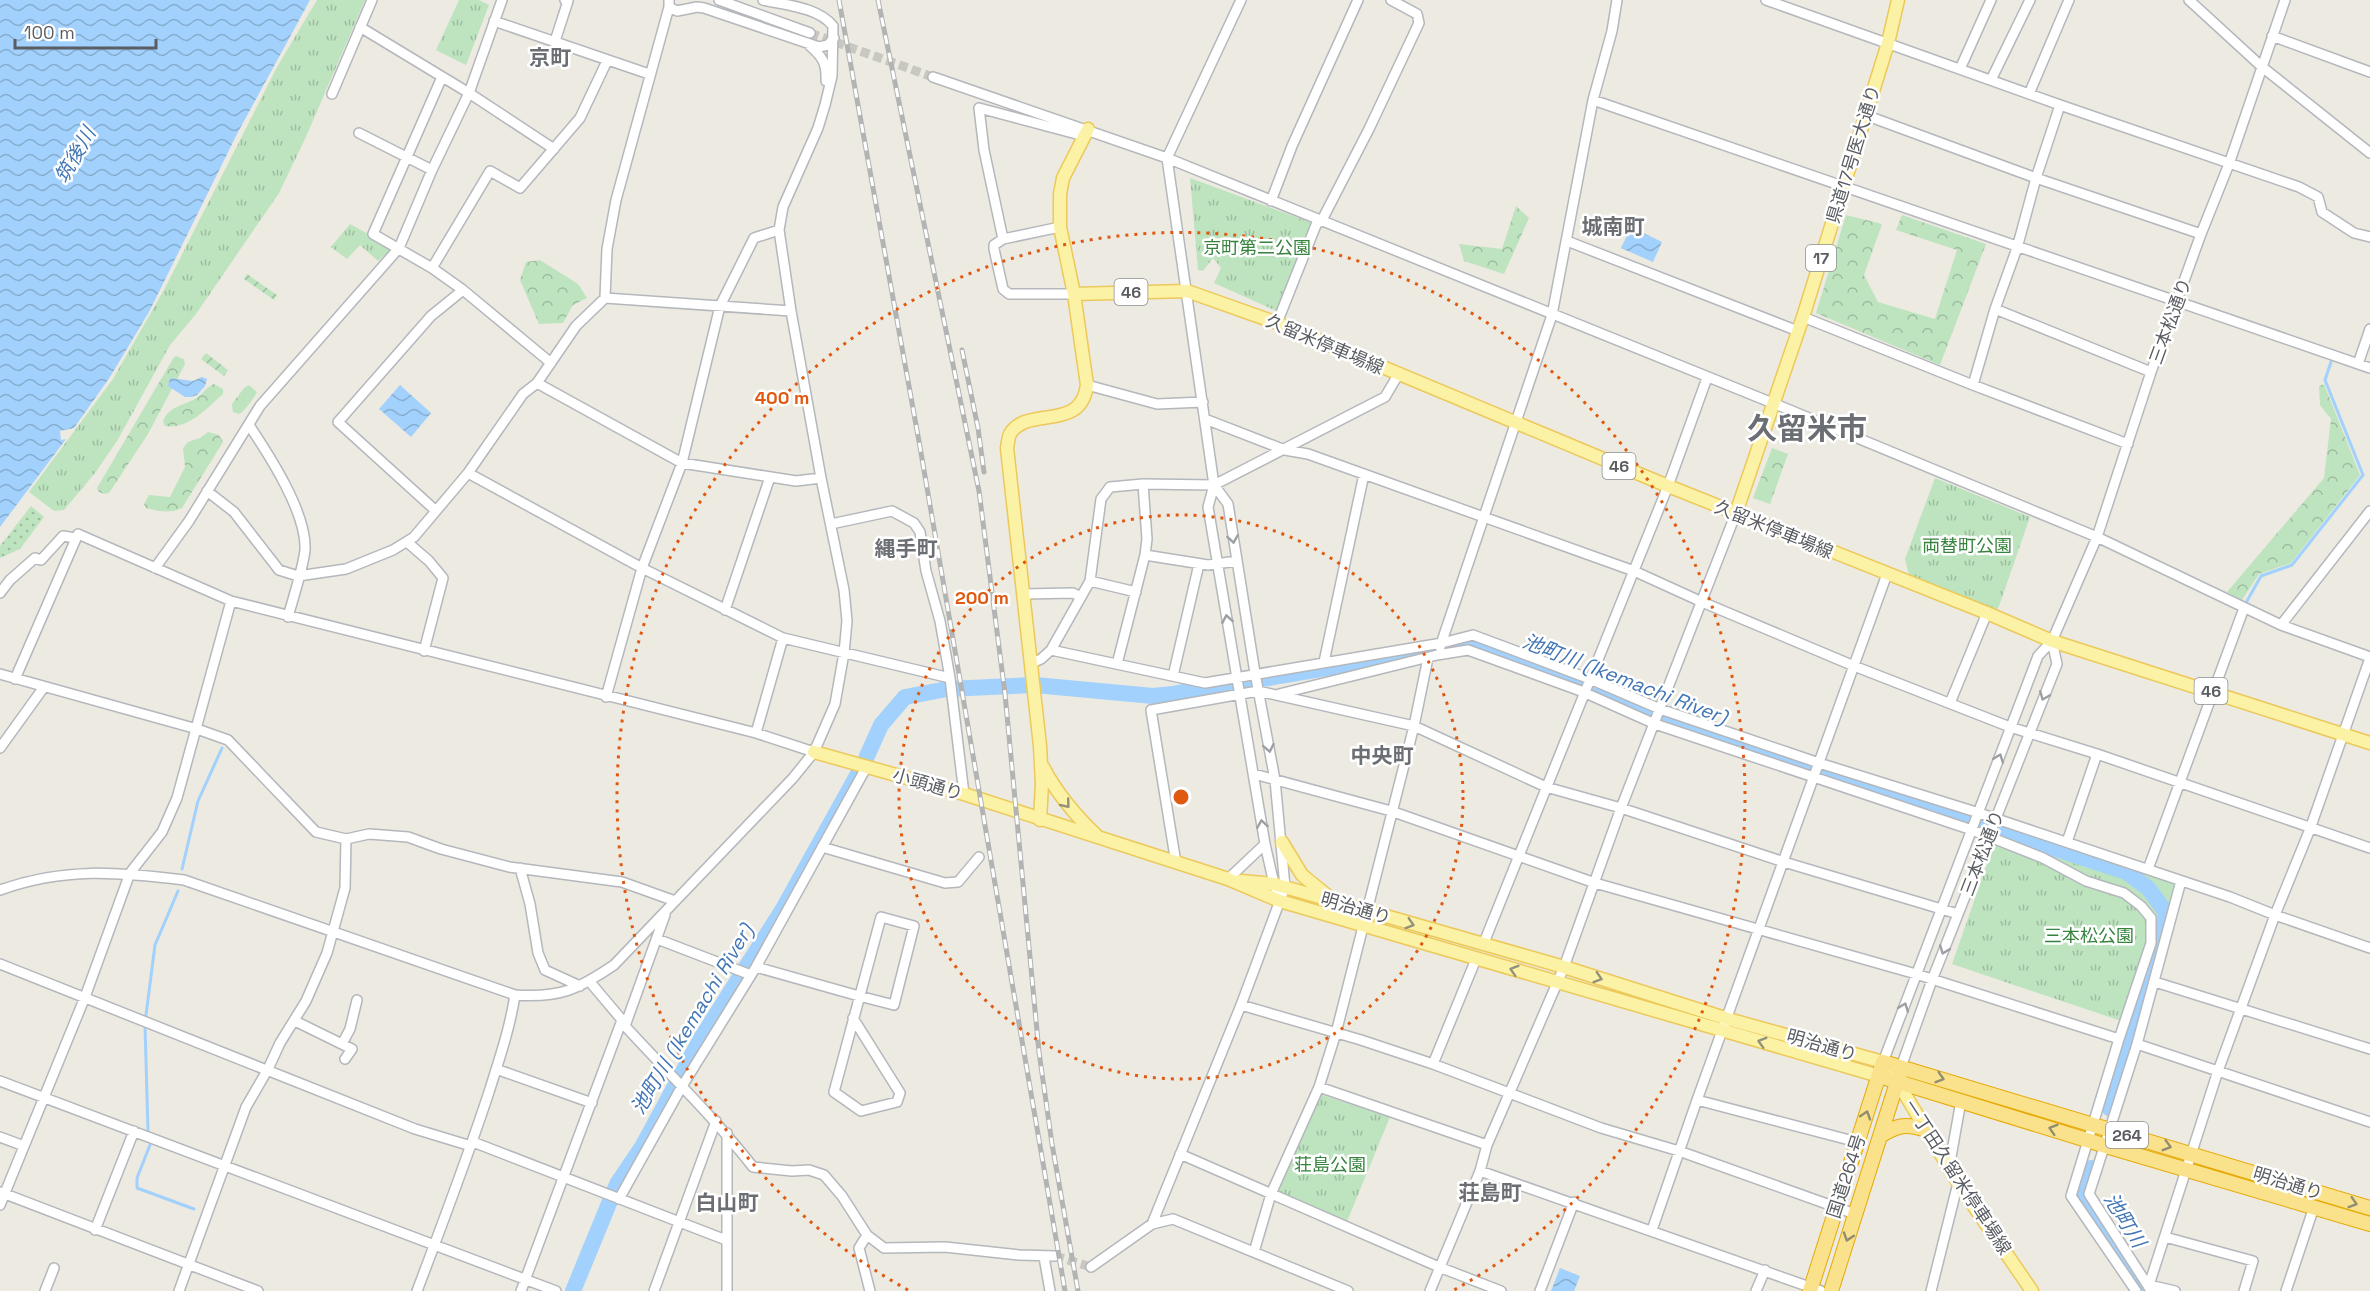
<svg xmlns="http://www.w3.org/2000/svg" width="2370" height="1291" viewBox="0 0 2370 1291" font-family="'Space Grotesk','Noto Sans JP',sans-serif">
  <defs>
    <pattern id="grass-dots" width="8" height="8" patternUnits="userSpaceOnUse" patternTransform="scale(1.5)"><rect width="8" height="8" fill="#bee4bf"/><path d="M2 2h.1M6 6h.1" fill="none" stroke="#9dbc9f" stroke-width="1.8" stroke-linecap="round"/></pattern>
    <pattern id="forest-crowns" width="20" height="18" patternUnits="userSpaceOnUse" patternTransform="scale(1.5)"><rect width="20" height="18" fill="#bee4bf"/><path d="M2 6a3 3 0 1 1 6 0M12 15a3 3 0 1 1 6 0" fill="none" stroke="#9dbc9f"/></pattern>
    <pattern id="park-tufts" width="24" height="20" patternUnits="userSpaceOnUse" patternTransform="scale(1.5)"><rect width="24" height="20" fill="#bee4bf"/><path d="M3 7l-1-3M5 7V3M7 7l1-3M15 17l-1-3M17 17v-4M19 17l1-3" fill="none" stroke="#9dbc9f"/></pattern>
    <pattern id="garden-furrows" width="10" height="10" patternUnits="userSpaceOnUse" patternTransform="scale(1.5)"><rect width="10" height="10" fill="#bee4bf"/><path d="M-1 1l2-2M0 10L10 0M9 11l2-2" fill="none" stroke="#9dbc9f"/></pattern>
    <pattern id="water-waves" width="16" height="10" patternUnits="userSpaceOnUse" patternTransform="scale(1.5)"><rect width="16" height="10" fill="#a1d1fc"/><path d="M0 5q4-4 8 0t8 0" fill="none" stroke="#86adcf"/></pattern>
  </defs>
  <rect width="100%" height="100%" fill="#eceae1"/>
  <path fill="url(#grass-dots)" d="M31 506 44 517 20 549 0 558V546Z"/>
  <path fill="url(#forest-crowns)" d="M1516 206 1529 218 1504 274 1464 261 1459 244 1502 249Z
    M1846 215 1882 224 1864 275 1878 302 1935 319 1957 250 1896 230 1902 215 1986 244 1940 365 1816 313Z
    M540 260 578 284 587 298 573 305 563 323 539 324 520 280 526 262Z
    M177 356 184 360 185 364 148 434 109 493 104 494 99 492 97 488 174 357Z
    M214 384 223 389V394C207 408 188 430 165 426L163 421C170 404 187 406 199 396 205 391 207 387 214 384Z
    M2324 384 2360 475 2291 563 2259 574 2242 600 2227 592 2324 478 2331 419 2320 405 2319 386Z
    M249 385 257 392C253 399 246 410 239 414L233 412 232 404 244 388Z
    M208 432 219 435 223 442 182 508C171 514 157 511 146 508L144 504 149 495 170 497 185 467 183 448 188 442 200 438Z
    M1772 448 1788 454 1770 504 1753 498Z"/>
  <path fill="url(#park-tufts)" d="M317 0H365L305 139 279 193 196 314 170 345 117 441 95 473 64 510 54 511 29 492 113 379 165 288 277 67Z
    M459 0H479L489 5 466 65 436 50Z
    M1190 178 1312 223 1279 312 1214 283 1221 268 1213 258 1203 271 1198 270Z
    M350 224 393 248 378 261 360 245 347 259 331 247Z
    M1935 478 2030 517 1998 609 1983 606 1909 575 1905 559Z
    M1999 842 2148 875 2176 885 2139 1027 1952 964 1994 844Z
    M1319 1094 1390 1117 1346 1224 1276 1193Z"/>
  <path fill="url(#garden-furrows)" d="M247 274 277 295 274 300 244 279Z
    M206 353 228 370 224 376 201 359Z"/>
  <path fill="url(#water-waves)" d="M0 0H310L238 132 149 312 110 377 74 428 60 431 61 440 66 439 0 527Z
    M1631 227 1662 242 1653 262 1621 248Z
    M202 377 207 379 205 386 197 395 191 397H185L168 386 170 378 193 381Z
    M400 385 431 413 411 437 379 409Z
    M1560 1268 1580 1276 1574 1291H1551Z"/>
  <g fill="none" stroke-linecap="round" stroke-linejoin="round">
    <path stroke="#a1d1fc" stroke-width="3" d="M2247 601 2261 576 2292 565 2363 475 2325 380 2331 362
      M182 869 198 801 222 748
      M146 1015 155 945 178 891
      M145 1026 148 1131
      M150 1145 137 1178V1188L194 1209"/>
    <path stroke="#a1d1fc" stroke-width="16" d="M867 756 881 725 905 697 947 689 1035 685 1153 696 1173 694 1463 645H1477L1643 710 1827 775 1962 815 2017 836 2126 872 2148 888 2165 911 2166 918 2109 1108
      M2091 1168 2084 1194 2145 1291
      M573 1291 617 1184 642 1147 700 1040 783 909 858 774"/>
    <path stroke="#c8c7c1" stroke-width="9" stroke-dasharray="9 4.5" stroke-linecap="butt" d="M810 33 933 77
      M1055 1256 1091 1267"/>
    <defs>
      <path id="minor" d="M719 0 810 33
        M1766 0 2060 105 2299 187 2318 197 2322 212 2354 233 2370 237
        M2189 0 2261 66 2370 153
        M669 7 677 11 697 7 704 8 819 47 828 45 834 38
        M494 21 649 74
        M360 27 469 93 554 149
        M2272 36 2370 72
        M555 41 568 1 565 0
        M809 45C822 56 827 63 826 81
        M1960 69 1991 0
        M442 77 373 234 432 268 463 290 551 363
        M933 77 1167 158 1775 404 2097 537 2281 625 2370 657
        M1991 80 2030 0
        M332 94 372 0
        M2029 94 2069 0
        M1593 100 2370 368
        M1865 115 2036 178 2201 234
        M359 133 432 170
        M1167 158 1214 485 1208 507 1265 844 1274 884 1280 901
        M1167 158 1241 0
        M1271 201 1292 146 1358 0
        M1321 222 1369 129 1419 23 1417 14 1391 0
        M1060 227 1003 239 994 245V249L1003 289 1009 294H1074
        M1003 239 984 150 979 108 1084 136
        M1567 241 1798 331
        M432 268 490 171 520 188 580 118 607 61
        M605 298 791 311
        M1995 309 2151 372
        M1803 317 1973 385 2128 444
        M1277 323 1318 220
        M2358 364 2370 329
        M537 383 682 463 796 481 821 478
        M1087 385 1157 404 1203 402
        M1973 385 1995 309 2017 248 2036 178 2060 105
        M1205 419 1285 450 1308 454 1634 571 1702 602 1854 666 2010 727 2097 754 2370 848
        M249 425C269 455 307 513 305 550 303 569 293 598 288 617
        M468 473 642 568 783 638 950 678
        M207 491 234 512 279 570 298 576 346 569 393 550 414 537 468 473 523 394 537 383 576 326 605 298 607 249 616 200 669 7V0
        M435 510 338 422 431 316 463 290
        M831 524 892 511 914 523 920 532 926 571 940 621 950 678 964 794
        M407 542 429 561 443 578 424 651
        M1145 555 1208 565 1237 561
        M155 568 189 521 260 406 399 248 432 170 469 93 502 0
        M1090 581 1136 592
        M0 593 10 580 35 558 41 560 63 536 75 538
        M1024 594 1073 593 1081 597
        M725 610 770 477
        M2281 625 2370 511
        M1440 647 1552 315 1593 100 1612 31 1617 0
        M1051 650 1205 683 1442 643 1473 635 1590 679 1660 709 1819 763 1979 813 2230 897 2275 915 2370 948
        M1324 662 1364 474
        M1032 663 1041 659 1051 650 1090 581 1101 499 1110 487 1143 484 1214 485 1385 397 1398 375
        M1117 664 1145 555 1147 539 1143 484
        M0 674 197 729 228 740 316 832 346 839 369 834 408 837 441 849 509 867 622 882 675 901
        M1173 676 1199 564
        M15 679 78 534 231 601 756 733 814 752
        M1279 694 1437 655 1468 650 1581 691 1655 724 1972 830 2043 858 2086 881 2124 893 2141 906 2151 918V943L2119 1039 2071 1196 2136 1291
        M606 697 642 568 682 463 720 306 754 238 779 230
        M1950 703 1987 613
        M756 733 783 638
        M0 748 44 687
        M1254 774 1391 811 1595 883 1916 974 2119 1039
        M2067 842 2097 754
        M822 847 945 883 958 882 979 857
        M1176 863 1151 710 1258 691 1414 726 1546 787 1621 808 1784 862 1958 914
        M520 868 530 904 538 953 545 970 580 986
        M2148 869 2244 608
        M1228 879 1265 844
        M0 890C65 867 117 872 184 880L515 995C560 998 577 990 614 965L793 778 814 752 835 704 844 653 847 621 844 590 821 478 791 311 779 230 783 207 818 128 825 105 832 76 833 26C818 7 785 5 763 0
        M657 939 751 975
        M1483 945 1668 486 1707 378
        M0 964 415 1129 471 1146
        M756 967 859 996 894 1005 914 926 881 917 834 1092 861 1111 897 1102 900 1093 853 1018
        M590 982 622 1020 625 1026C668 1073 714 1117 753 1167L792 1171 809 1170 824 1175 842 1196 867 1235 884 1248 945 1247 1019 1255 1055 1256
        M2155 982 2370 1049
        M1241 1005 1361 1040 1433 1064 1601 1128 1679 1151 1855 1214
        M295 1021 352 1049 345 1059
        M625 1026 665 915
        M342 1044 350 1029 357 1000
        M2137 1044 2370 1122
        M1883 1062 2038 656 2052 641 2097 537 2151 372 2201 234 2229 164 2285 0
        M1433 1064 1476 959
        M1901 1067 1932 980 2057 664 2052 641
        M496 1069 592 1103
        M0 1081 556 1291
        M1319 1087 1487 1145
        M1697 1100 1857 1142
        M727 1133V1291
        M0 1137 24 1146
        M473 1142 726 1240
        M1180 1154 1439 1267 1501 1291
        M1949 1168 1961 1101
        M1480 1171 1821 1291
        M0 1192 258 1291
        M619 1199 681 1088 756 967 867 766
        M0 1205 85 997 130 873 162 832 177 798 231 601
        M1152 1224 1241 1005 1285 887 1275 780 1255 673 1228 504 1214 485
        M95 1230 134 1131
        M1652 1230 1697 1100 1887 574
        M867 1235 859 1248 870 1291
        M2165 1237 2253 1261 2244 1291
        M1254 1252 1271 1194 1319 1087 1336 1033 1414 726 1428 658
        M1044 1257 1050 1291
        M1091 1267 1152 1224 1173 1219 1348 1291
        M2149 1285 2218 1071 2275 915 2310 829 2370 658
        M2149 1285 2175 1291
        M2150 1289 2089 1194 2137 1044 2181 881
        M45 1291 54 1268
        M179 1291 246 1107 268 1069 280 1043 306 1001 327 953 345 888 346 839
        M417 1291C442 1225 467 1159 489 1092 499 1060 510 1028 515 995
        M521 1291 622 1020
        M654 1291 716 1121
        M1430 1291 1480 1171 1487 1145 1564 967 1621 808 1736 513
        M1540 1291 1574 1202
        M1756 1291 1765 1270
        M1931 1291 1958 1183
        M2286 1291 2314 1207"/>
      <path id="major" d="M1074 294 1187 291 1277 323 1668 486 1987 613 2052 641 2370 743
        M1736 513 1803 317 1888 43 1898 0
        M814 752 964 794 1228 879 1280 901 1879 1076
        M1043 767C1057 794 1075 815 1097 836
        M1040 820 1042 784 1040 746 1007 448C1008 444 1008 438 1010 434 1027 405 1081 433 1087 385L1074 294 1060 227V194L1063 178 1088 129
        M1282 842 1302 875 1329 897
        M1241 881 1274 884 1564 967 1728 1019 1883 1062 1897 1081 1958 1183 2032 1291"/>
      <path id="highway" d="M1879 1076 2106 1146 2370 1224
        M1880 1136C1897 1125 1907 1123 1926 1130
        M1810 1291 1883 1062 2370 1208
        M1831 1291 1900 1073"/>
    </defs>
    <use href="#minor" stroke="#b4b7bc" stroke-width="12"/>
    <use href="#major" stroke="#ecc95a" stroke-width="15"/>
    <use href="#highway" stroke="#e6aa07" stroke-width="16"/>
    <use href="#minor" stroke="#fff" stroke-width="9"/>
    <use href="#major" stroke="#fcf2a6" stroke-width="12"/>
    <use href="#highway" stroke="#f9e28b" stroke-width="14"/>
    <defs>
      <path id="rail" d="M839 0 920 447 1065 1291
        M878 0 979 491 1005 694 1039 1052 1052 1144 1078 1291
        M962 350 978 428 984 472"/>
    </defs>
    <use href="#rail" stroke="#b2b3b3" stroke-width="5"/>
    <use href="#rail" stroke="#fff" stroke-width="3" stroke-dasharray="9" stroke-linecap="butt"/>
  </g>
  <defs><path id="oneway-chevron" d="M-2-3.5L2.5 0L-2 3.5" fill="none" stroke-width="1.6" stroke-linecap="round" stroke-linejoin="round" transform="scale(1.5)"/></defs>
  <g stroke="#9c9ea1">
    <use href="#oneway-chevron" transform="translate(1233 539) rotate(81)"/>
    <use href="#oneway-chevron" transform="translate(1227 619) rotate(-100)"/>
    <use href="#oneway-chevron" transform="translate(2044 696) rotate(112)"/>
    <use href="#oneway-chevron" transform="translate(1269 748) rotate(79)"/>
    <use href="#oneway-chevron" transform="translate(1999 758) rotate(-70)"/>
    <use href="#oneway-chevron" transform="translate(1262 824) rotate(-99)"/>
    <use href="#oneway-chevron" transform="translate(1944 950) rotate(111)"/>
    <use href="#oneway-chevron" transform="translate(1904 1007) rotate(-70)"/>
  </g>
  <g stroke="#93917a">
    <use href="#oneway-chevron" transform="translate(1066 804) rotate(51)"/>
    <use href="#oneway-chevron" transform="translate(1410 924) rotate(17)"/>
    <use href="#oneway-chevron" transform="translate(1514 970) rotate(-163)"/>
    <use href="#oneway-chevron" transform="translate(1598 978) rotate(18)"/>
    <use href="#oneway-chevron" transform="translate(1762 1042) rotate(-164)"/>
  </g>
  <g stroke="#928c70">
    <use href="#oneway-chevron" transform="translate(1940 1078) rotate(17)"/>
    <use href="#oneway-chevron" transform="translate(1866 1115) rotate(-72)"/>
    <use href="#oneway-chevron" transform="translate(2053 1129) rotate(-163)"/>
    <use href="#oneway-chevron" transform="translate(2167 1146) rotate(16)"/>
    <use href="#oneway-chevron" transform="translate(2353 1203) rotate(17)"/>
    <use href="#oneway-chevron" transform="translate(1848 1237) rotate(108)"/>
  </g>
  <g fill="none" stroke="#e15910" stroke-width="3" stroke-dasharray="3 6">
    <circle cx="1181" cy="797" r="282"/>
    <path d="M908 1290A564 564 0 1 1 1454 1290"/>
  </g>
  <g text-anchor="middle" dominant-baseline="central" stroke-width="5" stroke-linejoin="round" paint-order="stroke">
    <g fill="#fff" stroke="#8c8e91" stroke-width="1.5">
      <rect x="1806" y="245" width="30" height="26" rx="4.5"/>
      <rect x="1114.5" y="279" width="33" height="26" rx="4.5"/>
      <rect x="1602.5" y="453" width="33" height="26" rx="4.5"/>
      <rect x="2194.5" y="678" width="33" height="26" rx="4.5"/>
      <rect x="2106" y="1122" width="42" height="26" rx="4.5"/>
    </g>
    <g font-size="16" font-weight="bold" fill="#5a5d62">
      <text x="1821" y="258">17</text>
      <text x="1131" y="292">46</text>
      <text x="1619" y="466">46</text>
      <text x="2211" y="691">46</text>
      <text x="2127" y="1135">264</text>
    </g>
    <g font-size="18" fill="#5a5d62" stroke="#fff">
      <text transform="translate(1853 154) rotate(-73)">県道17号医大通り</text>
      <text transform="translate(2170 321) rotate(-70)">三本松通り</text>
      <text transform="translate(1325 344) rotate(23)">久留米停車場線</text>
      <text transform="translate(1774 529) rotate(22)">久留米停車場線</text>
      <text transform="translate(928 784) rotate(16)">小頭通り</text>
      <text transform="translate(1982 853) rotate(-69)">三本松通り</text>
      <text transform="translate(1356 908) rotate(16)">明治通り</text>
      <text transform="translate(1822 1045) rotate(16)">明治通り</text>
      <text transform="translate(1846 1176) rotate(-72)">国道264号</text>
      <text transform="translate(1958 1177) rotate(57)">一丁田久留米停車場線</text>
      <text transform="translate(2288 1183) rotate(17)">明治通り</text>
    </g>
    <g font-size="18" fill="#37833e" stroke="#fff">
      <text x="1257" y="247">京町第二公園</text>
      <text x="1967" y="545">両替町公園</text>
      <text x="2089" y="935">三本松公園</text>
      <text x="1330" y="1164">荘島公園</text>
    </g>
    <g font-size="20" font-style="italic" fill="#4276b5" stroke="#fff">
      <text transform="translate(75 155) rotate(-60)">筑後川</text>
      <text transform="translate(1625 679) rotate(21)">池町川 (Ikemachi River)</text>
      <text transform="translate(692 1019) rotate(-59)">池町川 (Ikemachi River)</text>
      <text transform="translate(2125 1220) rotate(58)">池町川</text>
    </g>
    <g font-size="21" font-weight="bold" fill="#6b6f74" stroke="#fff">
      <text x="550" y="57">京町</text>
      <text x="1613" y="226">城南町</text>
      <text x="906" y="548">縄手町</text>
      <text x="1382" y="755">中央町</text>
      <text x="1490" y="1192">荘島町</text>
      <text x="727" y="1202">白山町</text>
    </g>
    <g font-size="30" font-weight="bold" fill="#6b6f74" stroke="#fff">
      <text x="1807" y="428">久留米市</text>
    </g>
  </g>
  <circle cx="1181" cy="797" r="9" fill="#e15910" stroke="#fff" stroke-width="3"/>
  <g font-size="18" text-anchor="middle" font-weight="bold" fill="#e15910" stroke="#fff" stroke-width="5" stroke-linejoin="round" paint-order="stroke">
    <text x="782" y="404">400 m</text>
    <text x="982" y="604">200 m</text>
  </g>
  <path d="M15 39v9h141v-9" fill="none" stroke="#5a5d62" stroke-width="3"/>
  <text x="24" y="39" font-size="18" fill="#5a5d62" stroke="#ffffff" stroke-width="4.5" paint-order="stroke">100 m</text>
</svg>
